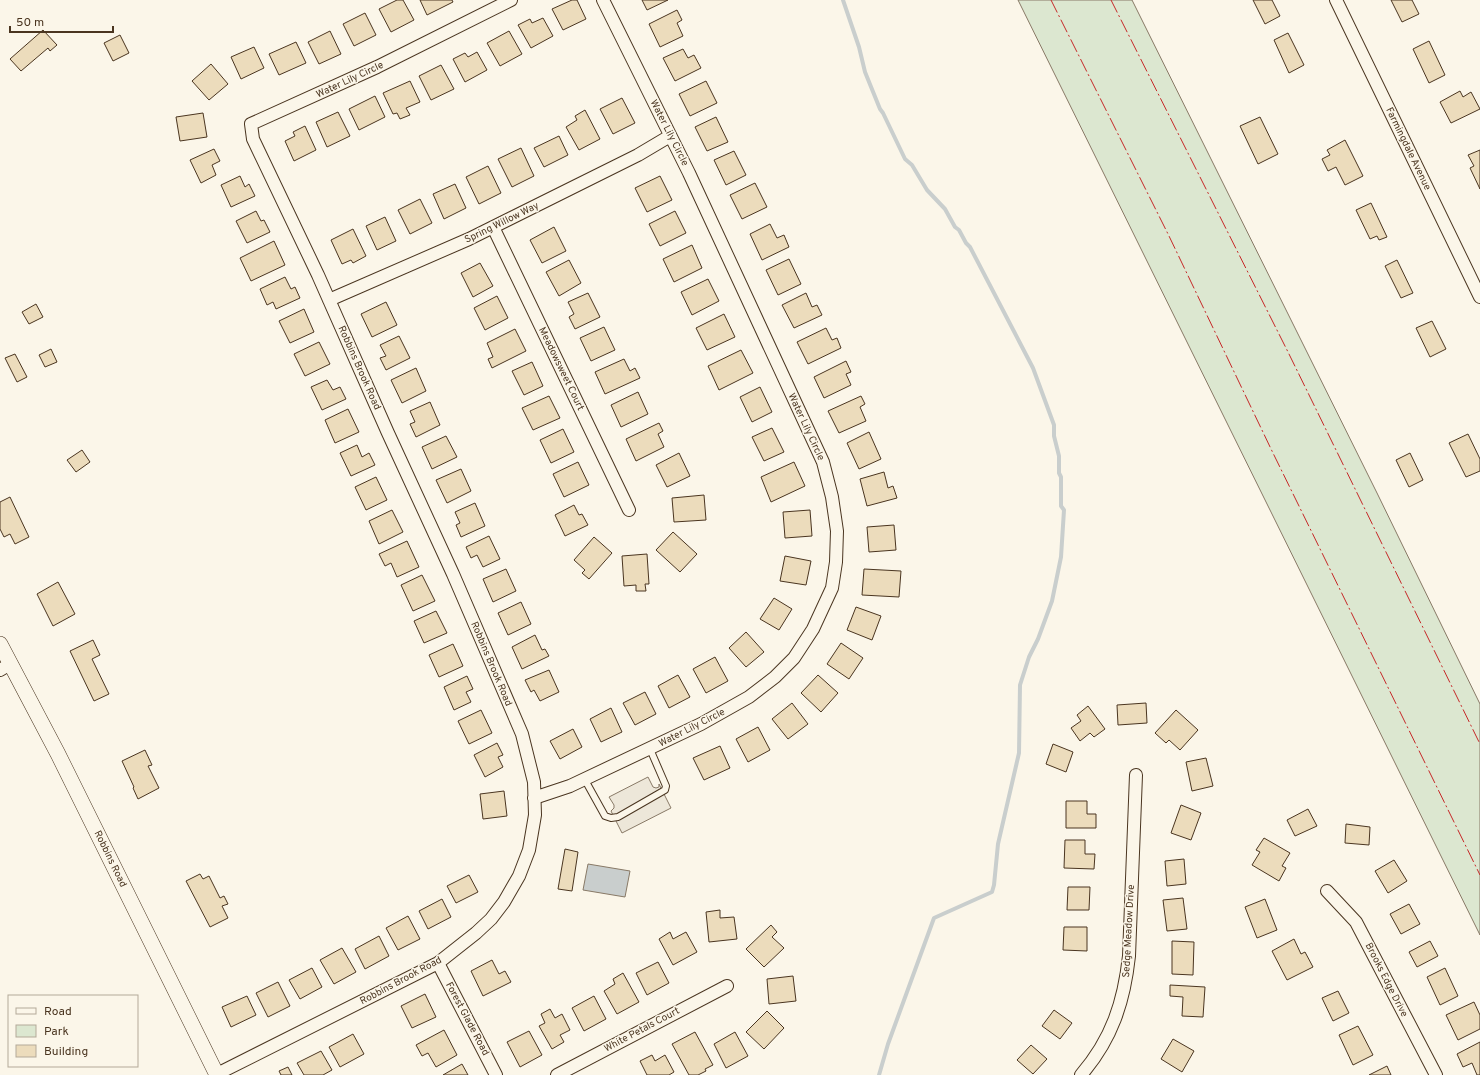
<svg xmlns="http://www.w3.org/2000/svg" width="1480" height="1075" viewBox="0 0 1480 1075" font-family="Overpass,sans-serif">
  <rect width="100%" height="100%" fill="#fbf6e9"/>
  <path fill="#dce7d0" stroke="#887966" d="M1018 0H1132L1377 493 1480 704V935Z"/>
  <path fill="#ede7d9" stroke="#887966" d="M648 777 653 787 656 788 659 787V784L671 808 622 833 611 811 614 808V805L609 797Z"/>
  <path fill="#c9cecd" stroke="#887966" d="M588 864 630 871 625 897 583 890Z"/>
  <g fill="none" stroke-linecap="round" stroke-linejoin="round">
    <path stroke="#c9cecd" stroke-width="4" d="M843 0 859 47 865 72 880 109 883 113 905 159 912 165 927 190 945 209 955 227 959 230 966 243 970 247 1033 368 1054 425V436L1059 456V473L1061 477V506L1064 510 1061 557 1052 601 1038 639 1029 657 1020 685 1019 753 998 844 994 885 992 892 934 918 888 1044 879 1075"/>
  </g>
  <path fill="#ecdcbc" stroke="#4a3520" d="M397 0H403L414 20 391 32 379 9Z
    M420 0H452L453 2 427 15Z
    M572 0H577L586 19 563 30 552 9Z
    M642 0H668L647 10Z
    M1253 0H1272L1280 16 1265 24Z
    M1391 0H1412L1419 14 1402 22Z
    M677 10 682 20 677 23 683 36 660 47 649 24Z
    M365 13 376 35 354 46 343 24Z
    M543 18 553 36 531 48 518 25 530 19 532 23Z
    M43 30 57 45 50 51 48 48 21 71 10 59Z
    M330 31 341 54 319 64 308 42Z
    M509 31 522 54 500 66 487 43Z
    M1288 33 1304 65 1289 73 1274 40Z
    M120 35 129 53 113 61 104 43Z
    M1429 41 1445 75 1429 83 1413 49Z
    M296 42 306 63 279 75 269 54Z
    M254 47 264 68 241 79 231 57Z
    M683 49 688 58 694 55 701 68 675 81 663 58Z
    M477 52 487 70 465 82 453 59 465 53 468 57Z
    M211 64 228 84 209 100 192 81Z
    M441 65 454 89 431 100 419 76Z
    M410 81 420 102 406 108 410 115 400 119 397 113 393 114 383 93Z
    M706 81 717 103 690 116 679 94Z
    M1460 91 1463 97 1471 92 1480 109 1451 123 1440 102Z
    M375 96 385 117 359 130 349 109Z
    M622 98 635 123 613 134 600 109Z
    M585 110 600 139 579 150 566 127 577 120 575 116Z
    M338 112 350 136 327 147 316 122Z
    M203 113 207 137 180 141 176 117Z
    M716 117 728 142 707 151 695 127Z
    M1260 117 1278 154 1258 164 1240 126Z
    M305 126 316 150 294 161 285 141 295 136 293 132Z
    M559 136 568 155 544 167 534 148Z
    M1345 140 1363 176 1345 185 1336 167 1328 171 1322 159 1330 155 1327 150Z
    M521 148 534 176 512 187 498 159Z
    M214 149 220 161 212 165 216 175 201 183 190 160Z
    M1480 150V189L1470 168 1474 166 1468 155Z
    M734 151 746 175 726 185 714 160Z
    M488 166 501 193 479 204 466 177Z
    M240 176 245 187 249 184 255 196 231 207 221 185Z
    M660 176 672 200 647 212 635 188Z
    M755 183 767 207 742 219 730 195Z
    M455 184 466 208 444 219 433 194Z
    M420 199 432 223 410 234 398 210Z
    M1371 203 1387 237 1379 240 1377 236 1370 239 1356 210Z
    M256 211 261 221 264 220 270 232 247 243 236 221Z
    M675 211 686 233 660 246 649 224Z
    M385 217 396 241 377 250 366 226Z
    M770 224 777 238 784 235 789 247 762 260 750 234Z
    M554 227 566 251 542 263 530 240Z
    M353 229 366 256 353 263 351 260 342 264 331 240Z
    M274 241 285 265 251 281 240 258Z
    M692 245 702 268 674 282 663 259Z
    M789 259 801 284 778 295 766 270Z
    M569 260 581 283 559 296 546 272Z
    M1397 260 1413 293 1401 298 1385 266Z
    M480 263 493 286 473 297 461 273Z
    M285 277 291 289 295 287 300 298 276 309 273 302 267 305 260 289Z
    M708 279 719 301 692 315 681 292Z
    M588 293 600 317 575 329 569 317 574 314 568 302Z
    M806 293 812 307 817 305 822 315 794 328 782 305Z
    M497 296 508 318 485 330 474 308Z
    M386 302 397 325 372 337 361 314Z
    M36 304 43 317 29 324 22 312Z
    M304 309 314 332 290 343 279 321Z
    M724 314 735 337 707 350 696 328Z
    M1432 321 1446 349 1430 357 1416 328Z
    M604 327 615 350 591 361 580 338Z
    M826 328 832 340 837 338 841 348 808 364 797 342Z
    M515 329 526 351 492 368 488 359 493 357 487 343Z
    M399 336 410 358 386 370 380 358 386 356 380 345Z
    M319 342 330 364 305 376 294 354Z
    M51 349 57 362 45 367 39 355Z
    M741 350 753 373 719 390 708 366Z
    M15 354 27 377 17 382 5 358Z
    M624 359 630 371 635 368 640 378 605 394 595 372Z
    M846 361 851 372 846 374 851 385 824 398 814 377Z
    M532 362 543 386 524 395 512 371Z
    M416 368 426 391 402 403 391 380Z
    M327 380 333 390 340 387 346 399 322 410 311 387Z
    M760 387 772 412 752 422 740 397Z
    M638 392 648 414 621 427 611 405Z
    M549 396 560 418 533 430 522 408Z
    M861 396 865 404 860 407 866 421 839 433 828 411Z
    M430 402 440 425 416 437 410 424 415 422 410 411Z
    M348 409 359 432 335 443 325 420Z
    M659 423 663 431 658 434 664 447 636 461 626 439Z
    M772 428 784 452 764 461 752 437Z
    M563 429 574 452 551 463 540 440Z
    M869 432 881 459 859 469 847 443Z
    M1468 434 1480 459V471L1466 477 1449 443Z
    M446 436 457 457 432 469 422 447Z
    M357 445 362 457 369 453 375 465 351 476 340 453Z
    M82 450 90 462 76 472 67 460Z
    M679 453 690 476 667 487 656 465Z
    M1410 453 1423 480 1409 487 1396 460Z
    M578 462 589 485 564 497 553 474Z
    M794 462 805 486 771 502 761 477Z
    M461 469 471 491 447 503 436 480Z
    M884 472 888 488 893 486 897 498 867 506 860 479Z
    M376 477 387 500 366 510 355 487Z
    M704 495 706 520 674 522 672 498Z
    M10 497 29 537 15 544 10 534 4 537 0 529V502Z
    M475 503 485 526 461 537 456 525 460 523 455 512Z
    M574 505 579 515 582 514 588 525 565 536 555 515Z
    M392 510 403 532 379 544 369 521Z
    M810 510 812 536 785 538 783 512Z
    M894 525 896 550 869 552 867 527Z
    M673 532 697 554 680 572 656 550Z
    M489 536 500 559 483 567 477 555 471 558 466 547Z
    M594 537 612 553 589 579 582 573 585 570 574 560Z
    M407 541 419 567 397 577 391 563 385 566 379 554Z
    M647 554 649 584H645L646 591H636V585L624 586 622 556Z
    M785 556 811 561 806 585 780 581Z
    M506 569 516 591 493 602 483 579Z
    M864 569 901 571 899 597 862 595Z
    M422 575 435 601 413 611 401 585Z
    M58 582 75 614 53 626 37 594Z
    M774 598 792 609 779 630 760 619Z
    M521 602 531 624 508 635 498 613Z
    M856 607 881 616 872 640 847 630Z
    M436 611 447 633 424 643 414 621Z
    M746 632 764 652 746 667 729 648Z
    M535 635 542 650 545 649 549 656 522 669 512 647Z
    M93 640 100 655 92 659 109 694 94 701 70 651Z
    M841 643 863 658 849 679 827 664Z
    M453 644 463 666 439 677 429 655Z
    M715 657 728 681 706 693 693 669Z
    M549 670 559 692 540 701 534 690 531 692 525 680Z
    M678 675 690 697 669 708 658 686Z
    M818 675 838 693 821 712 801 693Z
    M467 676 473 689 466 692 471 702 454 710 444 687Z
    M645 692 656 714 635 725 623 703Z
    M792 703 808 724 788 739 772 719Z
    M1146 703 1147 723 1118 725 1117 705Z
    M1088 706 1105 729 1094 737 1090 733 1080 741 1071 728 1081 721 1077 715Z
    M611 708 622 732 601 742 590 719Z
    M481 710 492 733 469 744 458 721Z
    M1176 710 1198 730 1180 750 1169 740 1166 743 1155 733Z
    M758 727 770 750 748 762 736 739Z
    M573 729 582 747 560 759 550 741Z
    M497 743 503 755 498 757 503 767 485 777 474 755Z
    M1053 744 1073 752 1066 772 1046 764Z
    M720 746 730 768 704 780 693 758Z
    M145 750 152 765 148 766 159 788 138 799 133 788 134 787 122 761Z
    M1206 758 1213 786 1192 791 1186 762Z
    M504 791 507 816 483 819 480 794Z
    M1066 801H1087V814H1096V828H1066Z
    M1181 805 1201 813 1191 840 1171 833Z
    M1308 809 1317 826 1295 836 1287 820Z
    M1346 824 1370 827 1369 845 1345 843Z
    M1264 838 1290 853 1282 866 1286 868 1279 881 1252 865 1260 852 1256 850Z
    M1065 840H1085V854H1095L1094 869 1064 868Z
    M565 849 578 852 572 891 558 889Z
    M1184 859 1186 884 1167 886 1165 861Z
    M1394 860 1407 881 1388 893 1375 871Z
    M200 874 203 879 209 876 220 898 224 896 228 904 222 906 228 918 210 927 186 881Z
    M469 875 478 892 456 903 447 886Z
    M1068 887H1090L1089 910H1067Z
    M1183 898 1187 929 1167 931 1163 900Z
    M442 899 451 917 428 929 419 911Z
    M1265 899 1277 930 1257 938 1245 907Z
    M1409 904 1420 924 1401 934 1390 914Z
    M720 910V918L734 917 737 939 709 942 706 912Z
    M408 916 420 939 398 950 386 928Z
    M771 925 777 932 772 937 784 948 764 967 746 949Z
    M1064 927H1087V951L1063 950Z
    M670 932 673 939 686 932 697 952 673 965 659 939Z
    M379 936 389 956 365 969 355 949Z
    M1294 939 1301 954 1305 952 1313 967 1287 980 1272 951Z
    M1172 941 1194 942 1193 975 1172 974Z
    M1430 941 1438 956 1417 967 1409 952Z
    M342 948 356 972 334 984 320 960Z
    M492 960 499 974 505 971 511 982 483 996 471 971Z
    M658 962 669 983 647 995 636 973Z
    M312 968 322 987 300 999 289 980Z
    M1445 968 1458 996 1440 1005 1427 977Z
    M623 973 639 1002 617 1014 604 991 615 984 613 979Z
    M793 976 796 1001 769 1004 767 979Z
    M278 982 290 1006 268 1017 256 993Z
    M1170 985 1205 987 1203 1017 1182 1016 1183 997 1170 996Z
    M1338 991 1349 1013 1333 1021 1322 998Z
    M425 994 436 1017 412 1028 401 1006Z
    M247 996 256 1015 231 1027 222 1007Z
    M594 996 606 1019 584 1031 572 1008Z
    M1474 1002 1480 1015V1029L1458 1040 1446 1015Z
    M550 1009 555 1018 562 1014 570 1030 560 1035 564 1042 552 1049 539 1026 545 1023 541 1014Z
    M1054 1010 1072 1023 1060 1039 1042 1026Z
    M767 1011 784 1028 764 1049 746 1032Z
    M1358 1026 1373 1055 1353 1065 1339 1035Z
    M444 1030 457 1055 436 1067 428 1053 422 1056 416 1045Z
    M529 1031 542 1055 520 1067 507 1042Z
    M695 1032 713 1065 705 1069 706 1071 698 1075H689L672 1044Z
    M735 1032 748 1056 726 1068 714 1044Z
    M353 1034 364 1054 340 1067 329 1047Z
    M1173 1039 1194 1051 1182 1072 1161 1059Z
    M1480 1042V1075H1477L1472 1063 1463 1067 1457 1054Z
    M1031 1045 1047 1059 1033 1074 1017 1060Z
    M321 1051 332 1070 323 1075H304L297 1063Z
    M652 1055 655 1061 665 1055 674 1072 669 1075H647L640 1061Z
    M462 1064 468 1075H443Z
    M1387 1066 1391 1075H1369Z
    M288 1067 292 1075H281L279 1071Z"/>
  <g fill="none" stroke-linecap="round" stroke-linejoin="round">
    <defs>
      <path id="service" d="M585 780 605 816 611 818 618 817 665 790 666 786 650 749"/>
      <path id="minor" d="M1336 0 1480 297
        M493 227 629 510
        M329 300 469 239 638 155 670 136
        M0 670 10 664
        M534 798 570 786 701 724 749 697 775 677 794 658 813 629 832 588 836 562 837 531 832 497 823 462 689 173 603 0
        M1327 891 1356 922 1436 1075
        M438 963 496 1075
        M217 1074 438 963 476 933 491 919 504 902 519 876 529 850 535 815 534 782 522 734 453 574 388 433 318 275 253 139 251 124 377 67 511 0
        M557 1075 727 986
        M1081 1075C1112 1039 1124 1002 1129 956L1136 775"/>
      <path id="tertiary" d="M0 644 58 754 217 1075"/>
    </defs>
    <use href="#service" stroke="#4a3520" stroke-width="8"/>
    <use href="#minor" stroke="#4a3520" stroke-width="14"/>
    <use href="#tertiary" stroke="#4a3520" stroke-width="16"/>
    <use href="#service" stroke="#fbf6e9" stroke-width="6"/>
    <use href="#minor" stroke="#fbf6e9" stroke-width="12"/>
    <use href="#tertiary" stroke="#fbf6e9" stroke-width="15"/>
    <path stroke="#c62828" stroke-width="1" stroke-dasharray="14 3 2 3" stroke-linecap="butt" d="M1051 0 1169 236 1272 451 1480 875
      M1111 0 1288 352 1480 744"/>
  </g>
  <g text-anchor="middle" dominant-baseline="central" stroke-width="3" stroke-linejoin="round" paint-order="stroke">
    <g font-size="10" fill="#4a3520" stroke="#fbf6e9">
      <text transform="translate(350 80) rotate(-25)">Water Lily Circle</text>
      <text transform="translate(669 133) rotate(63)">Water Lily Circle</text>
      <text transform="translate(1408 149) rotate(64)">Farmingdale Avenue</text>
      <text transform="translate(502 223) rotate(-26)">Spring Willow Way</text>
      <text transform="translate(359 368) rotate(66)">Robbins Brook Road</text>
      <text transform="translate(561 369) rotate(64)">Meadowsweet Court</text>
      <text transform="translate(806 427) rotate(65)">Water Lily Circle</text>
      <text transform="translate(491 664) rotate(67)">Robbins Brook Road</text>
      <text transform="translate(692 728) rotate(-27)">Water Lily Circle</text>
      <text transform="translate(110 859) rotate(64)">Robbins Road</text>
      <text transform="translate(1129 931) rotate(-87)">Sedge Meadow Drive</text>
      <text transform="translate(1386 980) rotate(63)">Brooks Edge Drive</text>
      <text transform="translate(401 981) rotate(-28)">Robbins Brook Road</text>
      <text transform="translate(467 1019) rotate(62)">Forest Glade Road</text>
      <text transform="translate(642 1030) rotate(-28)">White Petals Court</text>
    </g>
  </g>
  <rect x="8" y="995" width="130" height="72" fill="#fbf6e9" stroke="#b4a999"/>
  <rect x="16" y="1008" width="20" height="6" fill="#fbf6e9" stroke="#b4a999"/>
  <text x="44" y="1015" font-size="12" fill="#4a3520">Road</text>
  <rect x="16" y="1025" width="20" height="12" fill="#dce7d0" stroke="#b4a999"/>
  <text x="44" y="1035" font-size="12" fill="#4a3520">Park</text>
  <rect x="16" y="1045" width="20" height="12" fill="#ecdcbc" stroke="#b4a999"/>
  <text x="44" y="1055" font-size="12" fill="#4a3520">Building</text>
  <path d="M10 26v6h103v-6" fill="none" stroke="#4a3520" stroke-width="2"/>
  <text x="16" y="26" font-size="12" fill="#4a3520" stroke="#fbf6e9" stroke-width="3" paint-order="stroke">50 m</text>
</svg>
